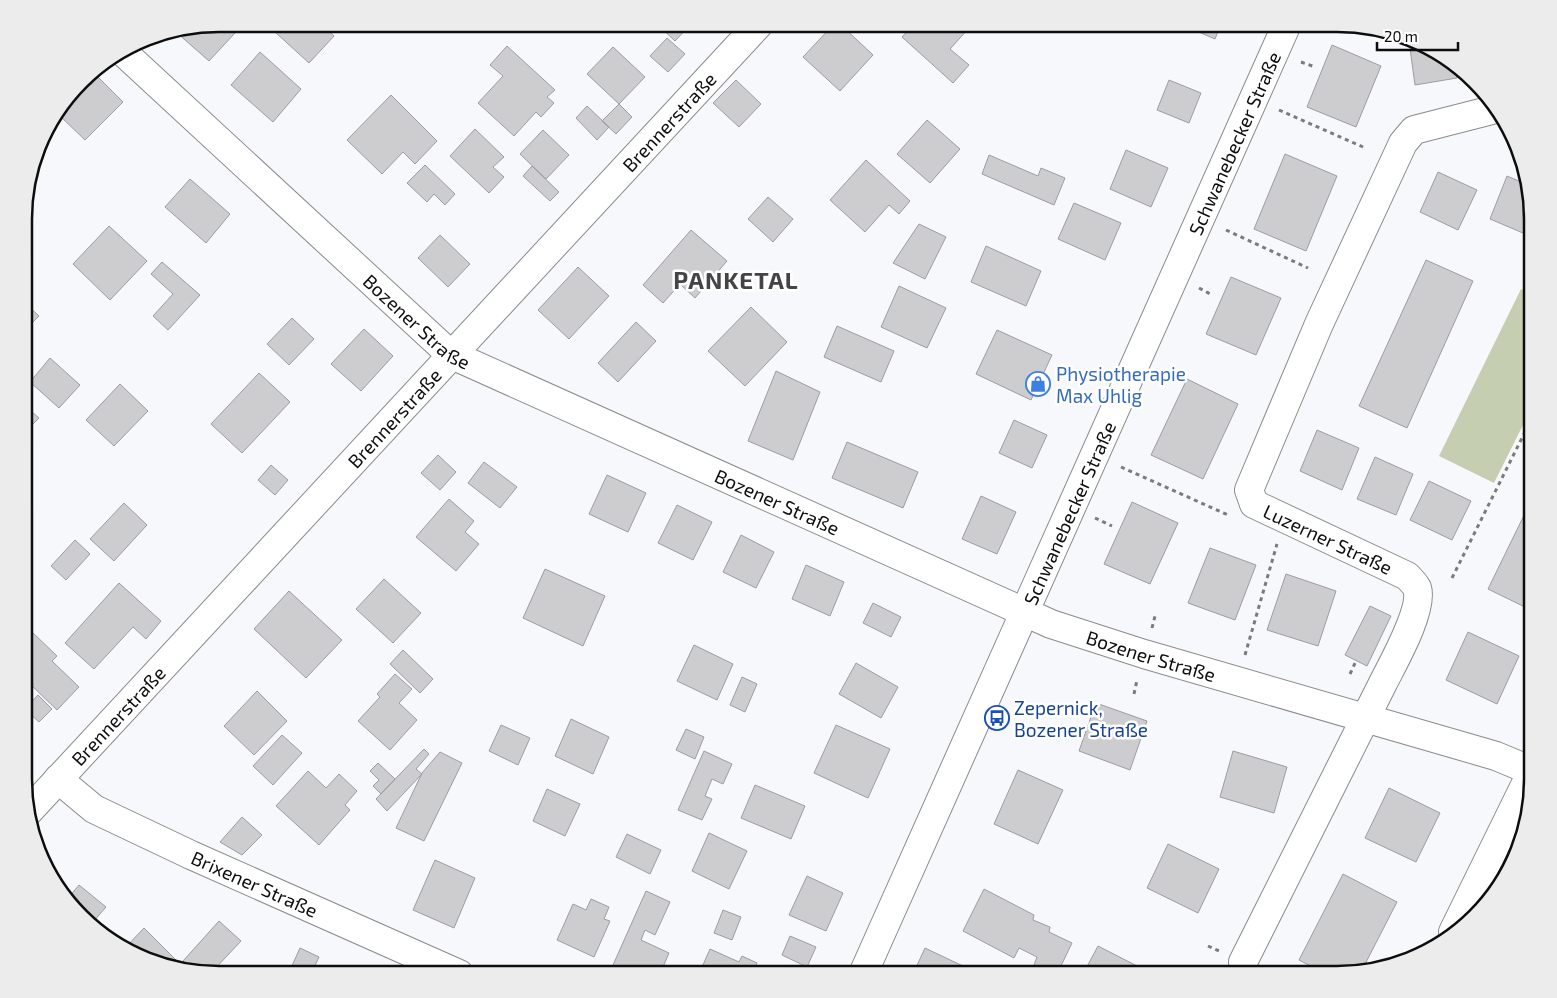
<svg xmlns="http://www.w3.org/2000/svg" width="1557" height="998" viewBox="0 0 1557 998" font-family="'Exo 2',sans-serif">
  <rect width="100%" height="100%" fill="#f7f8fb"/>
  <path fill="#c6ceb1" d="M1521 289 1533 296V405L1494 483 1439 456Z"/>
  <path fill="#cdcdd0" stroke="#9d9da1" d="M224 24 235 33 209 61 176 32Z
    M282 24H321L334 36 309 63 275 32Z
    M657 24H691L675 41Z
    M834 24H840L873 55 840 91 803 57Z
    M914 24H964L969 28 950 49 969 65 953 83 902 37Z
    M1180 24H1221L1215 39Z
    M667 38 685 54 668 72 650 56Z
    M1409 41H1414L1447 57 1455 66 1457 78 1415 85Z
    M1332 45 1381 66 1356 127 1307 107Z
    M507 46 555 90 547 97 554 103 541 117 536 112 514 136 478 103 503 76 490 65Z
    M613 47 645 77 619 104 587 74Z
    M260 52 301 89 273 122 231 85Z
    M98 77 123 102 85 140 58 114 85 79 91 85Z
    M736 80 761 104 739 127 713 103Z
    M1169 80 1201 93 1189 123 1157 110Z
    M391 95 437 141 415 164 403 152 382 174 347 140Z
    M619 104 632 117 616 134 602 121Z
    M587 106 609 127 597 140 576 118Z
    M927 120 960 149 930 183 897 154Z
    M475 129 504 157 493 167 504 177 489 193 450 156Z
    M543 130 569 155 546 179 520 154Z
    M1126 150 1168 168 1151 207 1110 189Z
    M1285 154 1337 176 1306 251 1254 229Z
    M989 155 1038 176 1041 168 1065 178 1054 205 982 174Z
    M866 160 910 201 899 214 889 205 865 232 830 200Z
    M425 165 455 194 445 205 434 194 427 202 407 183Z
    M532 166 559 192 550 201 523 176Z
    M1438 172 1477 190 1458 230 1420 212Z
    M1507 176 1526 184 1533 207V228L1530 236 1490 219Z
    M190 179 230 214 206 243 165 207Z
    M768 197 793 219 773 242 748 219Z
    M1074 203 1121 223 1105 260 1058 239Z
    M919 224 946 237 925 279 893 263Z
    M109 226 147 261 110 300 73 264Z
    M691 230 727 261 695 298 680 284 663 303 643 285Z
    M440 235 470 264 448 287 418 258Z
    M986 246 1041 271 1026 306 971 282Z
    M1426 260 1473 281 1407 428 1359 406Z
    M162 262 200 295 168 330 153 316 173 294 151 274Z
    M578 267 609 296 569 339 538 310Z
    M1231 277 1281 298 1256 355 1206 334Z
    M899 286 946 308 927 348 881 327Z
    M25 303 39 316 25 330Z
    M751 307 787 342 745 386 708 351Z
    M292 318 314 339 289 365 267 344Z
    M636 322 656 341 618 382 598 363Z
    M837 326 894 351 881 382 824 357Z
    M364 329 393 356 361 391 331 364Z
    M997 330 1052 355 1031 400 976 374Z
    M50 358 80 385 59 408 30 382Z
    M776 371 820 392 793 460 748 441Z
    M259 373 290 402 242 453 211 424Z
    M1187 379 1238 404 1203 479 1151 455Z
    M120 384 148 411 114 446 86 420Z
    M25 406 39 418 25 432Z
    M1014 420 1047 435 1032 468 999 453Z
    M1317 430 1359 448 1342 490 1300 471Z
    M847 442 918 472 903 508 832 478Z
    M438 455 456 472 440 490 421 473Z
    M1375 457 1413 474 1396 515 1357 499Z
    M484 462 517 487 500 508 468 483Z
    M271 465 288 480 275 495 258 480Z
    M607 475 646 493 628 532 589 514Z
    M1429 481 1471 501 1452 540 1410 520Z
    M981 496 1016 512 997 554 962 539Z
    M449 499 474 521 465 532 479 544 456 571 416 537Z
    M1132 502 1178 523 1150 584 1104 564Z
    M124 503 147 525 114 561 90 539Z
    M1530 503 1533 504V611L1488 589Z
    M677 505 712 522 693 560 658 543Z
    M741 535 774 552 756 588 723 572Z
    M75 540 90 554 66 580 51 566Z
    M1210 548 1256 565 1235 620 1188 603Z
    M806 565 844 582 830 616 792 599Z
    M545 569 605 596 583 646 523 618Z
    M1286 574 1336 591 1318 646 1267 630Z
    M384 579 421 613 393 643 356 609Z
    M119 583 161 621 146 639 133 627 94 669 65 643Z
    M289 591 342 640 306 678 254 629Z
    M873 603 901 617 891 637 863 623Z
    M1370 606 1391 616 1367 666 1345 655Z
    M32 632 57 656 52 661 79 687 57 710 30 684 25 690V639Z
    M1468 632 1519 656 1497 704 1446 680Z
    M694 645 733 664 717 700 677 681Z
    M403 650 433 679 420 693 390 664Z
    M856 663 898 687 881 718 839 694Z
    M395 674 412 689 399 703 417 720 390 750 358 721 380 697 377 694Z
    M742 677 757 684 745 712 730 705Z
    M257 691 287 721 254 755 224 726Z
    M38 695 52 709 39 722 25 709Z
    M1096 703 1147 721 1130 770 1079 751Z
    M571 719 609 737 593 774 555 756Z
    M501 725 530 738 518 765 489 751Z
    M836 725 890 749 868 798 814 773Z
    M686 729 704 737 695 759 676 750Z
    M282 735 302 753 273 785 253 766Z
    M424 749 429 754 416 769 422 774 387 811 376 799Z
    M704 751 732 764 723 784 712 779 705 796 712 799 702 820 678 810Z
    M1233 751 1287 767 1274 813 1220 797Z
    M440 752 462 763 424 841 396 828 422 773Z
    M378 763 395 779 381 794 373 786 379 780 370 771Z
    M1018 770 1063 790 1038 844 994 824Z
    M308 771 326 788 339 774 357 791 345 805 350 810 319 845 276 806Z
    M755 785 805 806 791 839 741 818Z
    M1389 788 1440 813 1416 862 1365 838Z
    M547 789 580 804 565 836 533 821Z
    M242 817 262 835 242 855 220 842Z
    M709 833 747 851 729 889 692 871Z
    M627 834 661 850 650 874 616 857Z
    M1168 844 1219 869 1198 913 1147 888Z
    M435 860 475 878 454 928 413 910Z
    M1343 874 1397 902 1362 970 1350 974H1326L1299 960Z
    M807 876 843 893 826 931 789 915Z
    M79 885 106 907 93 922 69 897Z
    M984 889 1034 915 1033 920 1050 927 1049 932 1072 943 1057 974 1034 965 1037 957 1019 948 1014 958 963 931Z
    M646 891 670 902 655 935 645 930 641 940 669 953 660 974H609Z
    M591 899 609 907 604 919 610 921 594 957 557 940 573 904 586 910Z
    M723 910 741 917 732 940 714 933Z
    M219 921 241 941 211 973 193 970 183 961Z
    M144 928 185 969 157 964 125 948Z
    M790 936 816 947 807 967 782 955Z
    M1098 946 1139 967 1135 974H1083Z
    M300 948 319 957 311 974H304L291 968Z
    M925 948 965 967 961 974H913Z
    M710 949 739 962 742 956 757 963 752 974H699Z
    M758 967 774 974H755Z"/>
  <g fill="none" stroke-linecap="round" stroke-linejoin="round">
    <defs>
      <g id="street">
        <path id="s1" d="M123 52 450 354 1051 624 1144 654 1496 756 1532 771"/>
        <path id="s2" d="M58 779 94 809 191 855 459 974"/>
        <path id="s3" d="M28 812 759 24"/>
        <path d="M1453 932 1533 769"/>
        <path d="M1243 962 1383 683C1393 663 1424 609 1417 588 1415 584 1410 579 1407 576L1254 504 1249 490 1319 324 1403 143 1414 130 1496 109"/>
        <path id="s4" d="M863 974 1287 24"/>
      </g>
    </defs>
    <use href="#street" stroke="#8b8b8e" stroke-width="30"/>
    <path stroke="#7a7b7d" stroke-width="3" stroke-dasharray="4 4" stroke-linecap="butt" d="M1301 62 1315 67
      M1279 110 1363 147
      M1226 230 1308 268
      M1199 288 1212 295
      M1121 467 1228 515
      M1095 518 1112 526
      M1452 578 1533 416
      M1152 628 1155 616
      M1245 655 1277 544
      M1350 674 1356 661
      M1134 694 1137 680
      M1208 946 1219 951"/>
    <use href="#street" stroke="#fff" stroke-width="28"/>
  </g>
  <defs>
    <symbol id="shop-ring" viewBox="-11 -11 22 22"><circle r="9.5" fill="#fff" stroke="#3f7fe0" stroke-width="1.5"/><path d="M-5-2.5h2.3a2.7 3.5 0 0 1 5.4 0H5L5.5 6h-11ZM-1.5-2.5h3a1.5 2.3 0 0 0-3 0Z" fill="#3f7fe0"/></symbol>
    <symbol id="bus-ring" viewBox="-11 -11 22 22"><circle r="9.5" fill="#fff" stroke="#1a4fb4" stroke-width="1.5"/><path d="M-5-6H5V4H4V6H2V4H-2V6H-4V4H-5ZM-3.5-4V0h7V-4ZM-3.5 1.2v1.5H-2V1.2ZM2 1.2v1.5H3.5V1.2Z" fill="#1a4fb4"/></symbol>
  </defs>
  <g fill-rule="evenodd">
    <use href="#shop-ring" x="1024" y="370" width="28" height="28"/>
    <use href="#bus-ring" x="983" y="704" width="28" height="28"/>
  </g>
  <g text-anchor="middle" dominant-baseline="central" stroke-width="5" stroke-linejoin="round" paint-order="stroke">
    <g font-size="19" fill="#0d0d0e" stroke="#fff">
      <text stroke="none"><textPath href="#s3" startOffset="942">Brennerstraße</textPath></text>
      <text stroke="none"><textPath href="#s4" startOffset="910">Schwanebecker Straße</textPath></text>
      <text stroke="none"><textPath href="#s1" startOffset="399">Bozener Straße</textPath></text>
      <text stroke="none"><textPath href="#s3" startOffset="538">Brennerstraße</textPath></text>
      <text stroke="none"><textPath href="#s1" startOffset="804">Bozener Straße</textPath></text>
      <text stroke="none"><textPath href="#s4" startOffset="505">Schwanebecker Straße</textPath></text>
      <text transform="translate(1328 539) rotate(25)">Luzerner Straße</text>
      <text stroke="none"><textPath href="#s1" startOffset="1209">Bozener Straße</textPath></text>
      <text stroke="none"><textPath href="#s3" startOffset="132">Brennerstraße</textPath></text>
      <text stroke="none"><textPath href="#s2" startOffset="224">Brixener Straße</textPath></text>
    </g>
    <g font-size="19" fill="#366cbe" stroke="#fff" text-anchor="start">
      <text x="1056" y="373">Physiotherapie<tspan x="1056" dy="22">Max Uhlig</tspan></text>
    </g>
    <g font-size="19" fill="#164399" stroke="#fff" text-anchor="start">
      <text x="1014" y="707">Zepernick,<tspan x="1014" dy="22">Bozener Straße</tspan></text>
    </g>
    <g font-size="24" font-weight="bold" letter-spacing="1" fill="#444447" stroke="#fff">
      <text x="736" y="279">PANKETAL</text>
    </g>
  </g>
  <path d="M0 0H1557V998H0ZM219 32H1337A187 187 0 0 1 1524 219V779A187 187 0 0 1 1337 966H219A187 187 0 0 1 32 779V219A187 187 0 0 1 219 32Z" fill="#ececec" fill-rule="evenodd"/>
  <path fill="none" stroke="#0d0d0e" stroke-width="2.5" d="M219 32H1337A187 187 0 0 1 1524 219V779A187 187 0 0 1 1337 966H219A187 187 0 0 1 32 779V219A187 187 0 0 1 219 32Z"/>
  <path d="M1377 42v8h81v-8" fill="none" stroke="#0d0d0e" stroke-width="2.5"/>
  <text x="1384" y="42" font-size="15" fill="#0d0d0e" stroke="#ffffff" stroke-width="4" paint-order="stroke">20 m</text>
</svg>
